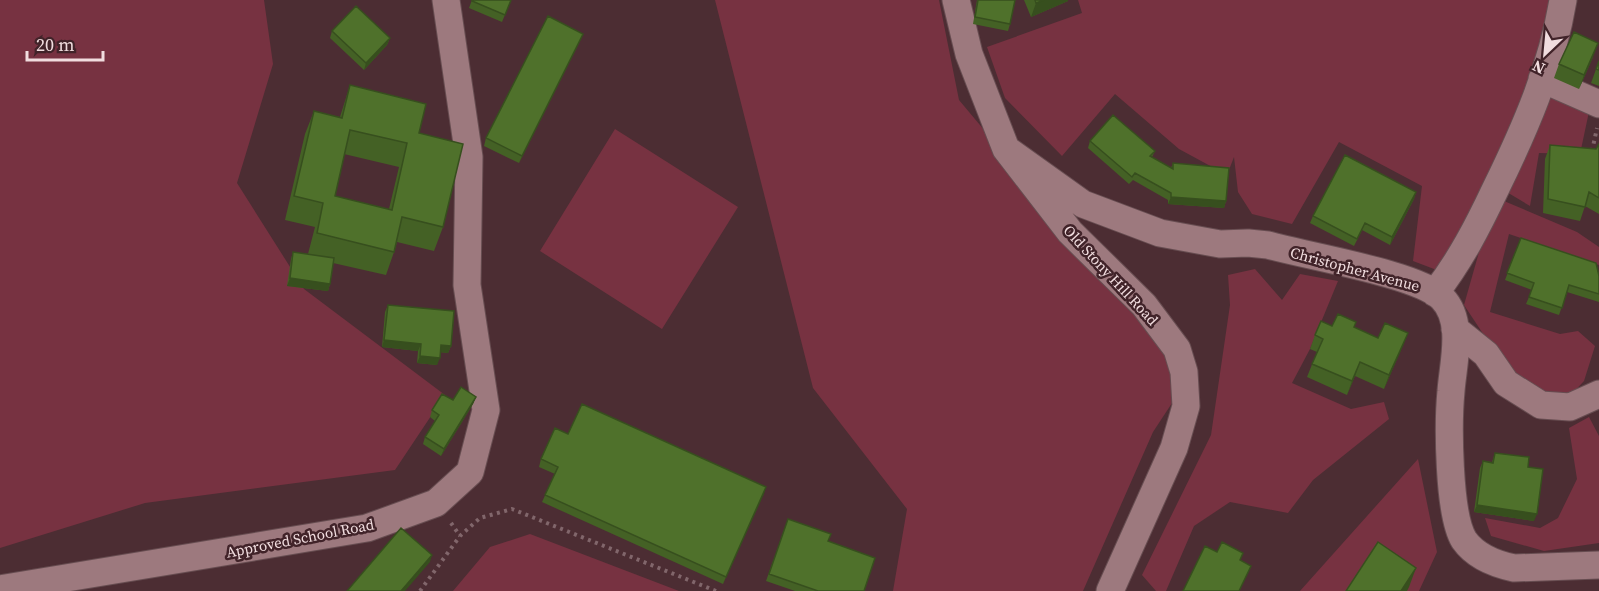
<svg xmlns="http://www.w3.org/2000/svg" width="1599" height="591" viewBox="0 0 1599 591" font-family="'Source Serif 4',serif">
  <rect width="100%" height="100%" fill="#4c2d33"/>
  <path fill="#773241" d="M0 0H264L273 64 237 183 304 289 445 395 395 470 145 503 0 548Z
    M715 0H939L959 100 1173 356 1174 400 1153 432 1083 591H893L907 509 813 388Z
    M1078 0H1554L1525 96 1442 272 1413 261 1422 186 1339 142 1292 224 1252 214 1238 192 1234 157 1227 175 1179 149 1115 94 1062 156 1005 98 987 47 1082 13Z
    M1553 89 1590 107 1580 154 1539 153 1530 206 1505 191Z
    M615 129 738 207 662 329 540 251Z
    M1504 201 1577 232 1599 247V265L1509 234 1490 312 1560 334 1578 331 1595 346 1584 381 1569 397 1540 399 1513 379 1464 305 1483 238Z
    M1255 269 1282 300 1300 274 1338 281 1310 349 1292 383 1351 409 1384 402 1389 419 1313 480 1288 513 1230 502 1194 526 1166 591H1156L1142 575 1211 435 1230 305 1228 275Z
    M1589 417 1599 436V543L1544 551 1491 536 1485 518 1540 528 1558 518 1577 479 1569 428Z
    M1418 459 1437 552 1419 591H1300Z
    M530 534 679 591H453L490 547Z"/>
  <g fill="none" stroke-linecap="round" stroke-linejoin="round">
    <defs>
      <path id="minor" d="M956 0 969 54 1006 149 1070 232 1144 305 1177 349 1184 372 1186 406 1174 448 1110 591
        M1542 79 1599 104
        M1006 149 1083 204 1160 233 1220 244 1248 243 1268 245C1306 256 1418 274 1442 298 1465 321 1453 363 1451 391 1448 422 1448 514 1464 540 1476 557 1495 564 1514 568L1599 565
        M1435 293C1460 261 1478 226 1495 190 1525 129 1552 67 1563 0
        M1455 329 1486 354 1506 383 1541 405 1570 407 1599 394
        M0 589 367 528 436 503 470 472 486 410 467 285 469 157 446 0"/>
    </defs>
    <use href="#minor" stroke="#674d51" stroke-width="29"/>
    <path stroke="#81666b" stroke-width="4" stroke-dasharray="3 4.5" stroke-linecap="butt" d="M1592 151 1597 128
      M451 523 460 536
      M420 591 460 536 480 518 512 509 716 591"/>
    <use href="#minor" stroke="#9d797e" stroke-width="27"/>
  </g>
  <path fill="#446125" fill-rule="evenodd" d="M472 0H511L502 22 469 8Z
    M977 0H1015L1010 24 1008 31 973 24Z
    M1024 0H1068V1L1031 17Z
    M332 31 390 38 387 45 364 70 330 38Z
    M583 34 580 41 519 163 484 146 486 138Z
    M1593 57 1579 89 1554 78 1559 64Z
    M1599 61V86L1591 83Z
    M350 85 419 133 443 227 434 251 397 242 394 252 386 275 333 263 330 284 328 291 287 286 291 259 293 252 308 254 315 227 285 220 305 134 314 111 340 117ZM344 154 399 167 389 209 335 196Z
    M1090 141 1155 151 1152 157 1171 168 1173 163 1226 201 1224 208 1168 204V200L1133 180 1129 184 1088 148Z
    M1599 144V214L1585 206 1580 221 1543 213 1545 159 1550 145 1596 149Z
    M1416 192 1414 199 1390 245 1362 230 1354 246 1310 223 1313 216Z
    M1521 238 1599 276V302L1567 292 1559 315 1526 304 1532 290 1505 280Z
    M388 305 451 346 448 353 440 352 437 365 417 363 418 351 382 347 385 312Z
    M1356 322 1354 327 1378 338 1408 333 1384 389 1355 376 1347 395 1307 377 1317 352 1310 349 1315 335 1332 326Z
    M476 397 473 404 441 456 423 444 425 437 435 421 430 417 432 410 453 400Z
    M568 434 766 487 723 584 542 502 555 474 539 467 541 459Z
    M1495 453 1528 467 1534 521 1474 512 1480 468 1483 461 1492 462Z
    M788 519 828 541 864 591H795L766 581Z"/>
  <path fill="#374f1e" d="M1044 0H1068V1L1031 17 1036 3Z
    M583 34 580 41 519 163 522 156Z
    M390 38 387 45 364 70 366 63Z
    M1598 43 1593 57 1579 89 1584 75Z
    M1416 192 1414 199 1390 245 1392 237Z
    M1171 197 1226 201 1224 208 1168 204Z
    M290 278 330 284 328 291 287 286Z
    M1408 333 1403 346 1384 389 1389 375Z
    M384 340 421 344 418 351 382 347Z
    M441 345 451 346 448 353 438 352Z
    M420 356 440 358 437 365 417 363Z
    M1360 362 1355 376 1347 395 1352 381Z
    M476 397 473 404 441 456 444 449Z
    M766 487 764 494 723 584 726 577Z
    M1477 505 1537 514 1534 521 1474 512Z
    M432 555 430 562 405 591H401Z
    M1416 568 1409 587 1407 591H1401Z"/>
  <path fill="#4f712b" stroke="#374f1e" stroke-width="1.5" fill-rule="evenodd" d="M472 0H511L505 15 472 1Z
    M978 0H1015L1010 24 975 17Z
    M1035 0H1044L1036 3Z
    M356 6 390 38 366 63 332 31Z
    M548 16 583 34 522 156 486 138Z
    M1574 32 1598 43 1584 75 1559 64Z
    M1599 61V70L1596 69Z
    M350 85 426 104 419 133 463 144 443 227 402 217 394 252 317 233 323 203 294 196 314 111 342 118ZM350 130 407 143 392 210 335 196Z
    M1113 115 1155 151 1150 156 1173 169V163L1229 168 1226 201 1171 197V193L1135 173 1132 177 1090 141Z
    M1599 144V198L1589 192 1585 207 1548 199 1550 145 1596 149Z
    M1345 155 1416 192 1392 237 1365 223 1357 239 1313 216Z
    M1521 238 1596 263 1599 276V294L1569 285 1562 308 1529 297 1534 283 1507 273Z
    M293 252 334 258 330 284 290 278Z
    M388 305 454 311 451 346 441 345 440 358 420 356 421 344 384 340Z
    M1338 314 1356 322 1354 327 1378 338 1385 323 1408 333 1389 375 1360 362 1352 381 1312 364 1323 339 1315 335 1321 321 1332 326Z
    M461 387 476 397 444 449 425 437 439 415 432 410 442 394 453 400Z
    M582 404 766 487 726 577 545 495 558 467 541 459 555 428 568 434Z
    M1495 453 1529 457 1528 467 1543 469 1537 514 1477 505 1483 461 1493 463Z
    M788 519 831 534 828 541 875 558 864 591H818L769 574Z
    M401 528 432 555 401 591H347Z
    M1222 542 1243 553 1240 560 1251 566 1239 591H1183L1205 546 1217 552Z
    M1378 542 1416 568 1401 591H1346Z"/>
  <g text-anchor="middle" dominant-baseline="central" stroke-width="5" stroke-linejoin="round" paint-order="stroke">
    <g font-size="15" fill="#f1dddf" stroke="#412329">
      <text transform="translate(1355 269) rotate(15)">Christopher Avenue</text>
      <text transform="translate(1111 275) rotate(47)">Old Stony Hill Road</text>
      <text transform="translate(300 538) rotate(-11)">Approved School Road</text>
    </g>
  </g>
  <g transform="translate(1545 54) rotate(206)" stroke="#412329" stroke-width="4.5" paint-order="stroke">
  <path d="M0-4.5L10 22L0 15L-10 22Z" fill="#f1dddf"/>
  <text y="-9" font-size="16" font-weight="bold" text-anchor="middle" fill="#f1dddf">N</text>
  </g>
  <path d="M27 51v9h76v-9" fill="none" stroke="#f1dddf" stroke-width="3"/>
  <text x="36" y="51" font-size="18" fill="#f1dddf" stroke="#412329" stroke-width="4.5" paint-order="stroke">20 m</text>
</svg>
